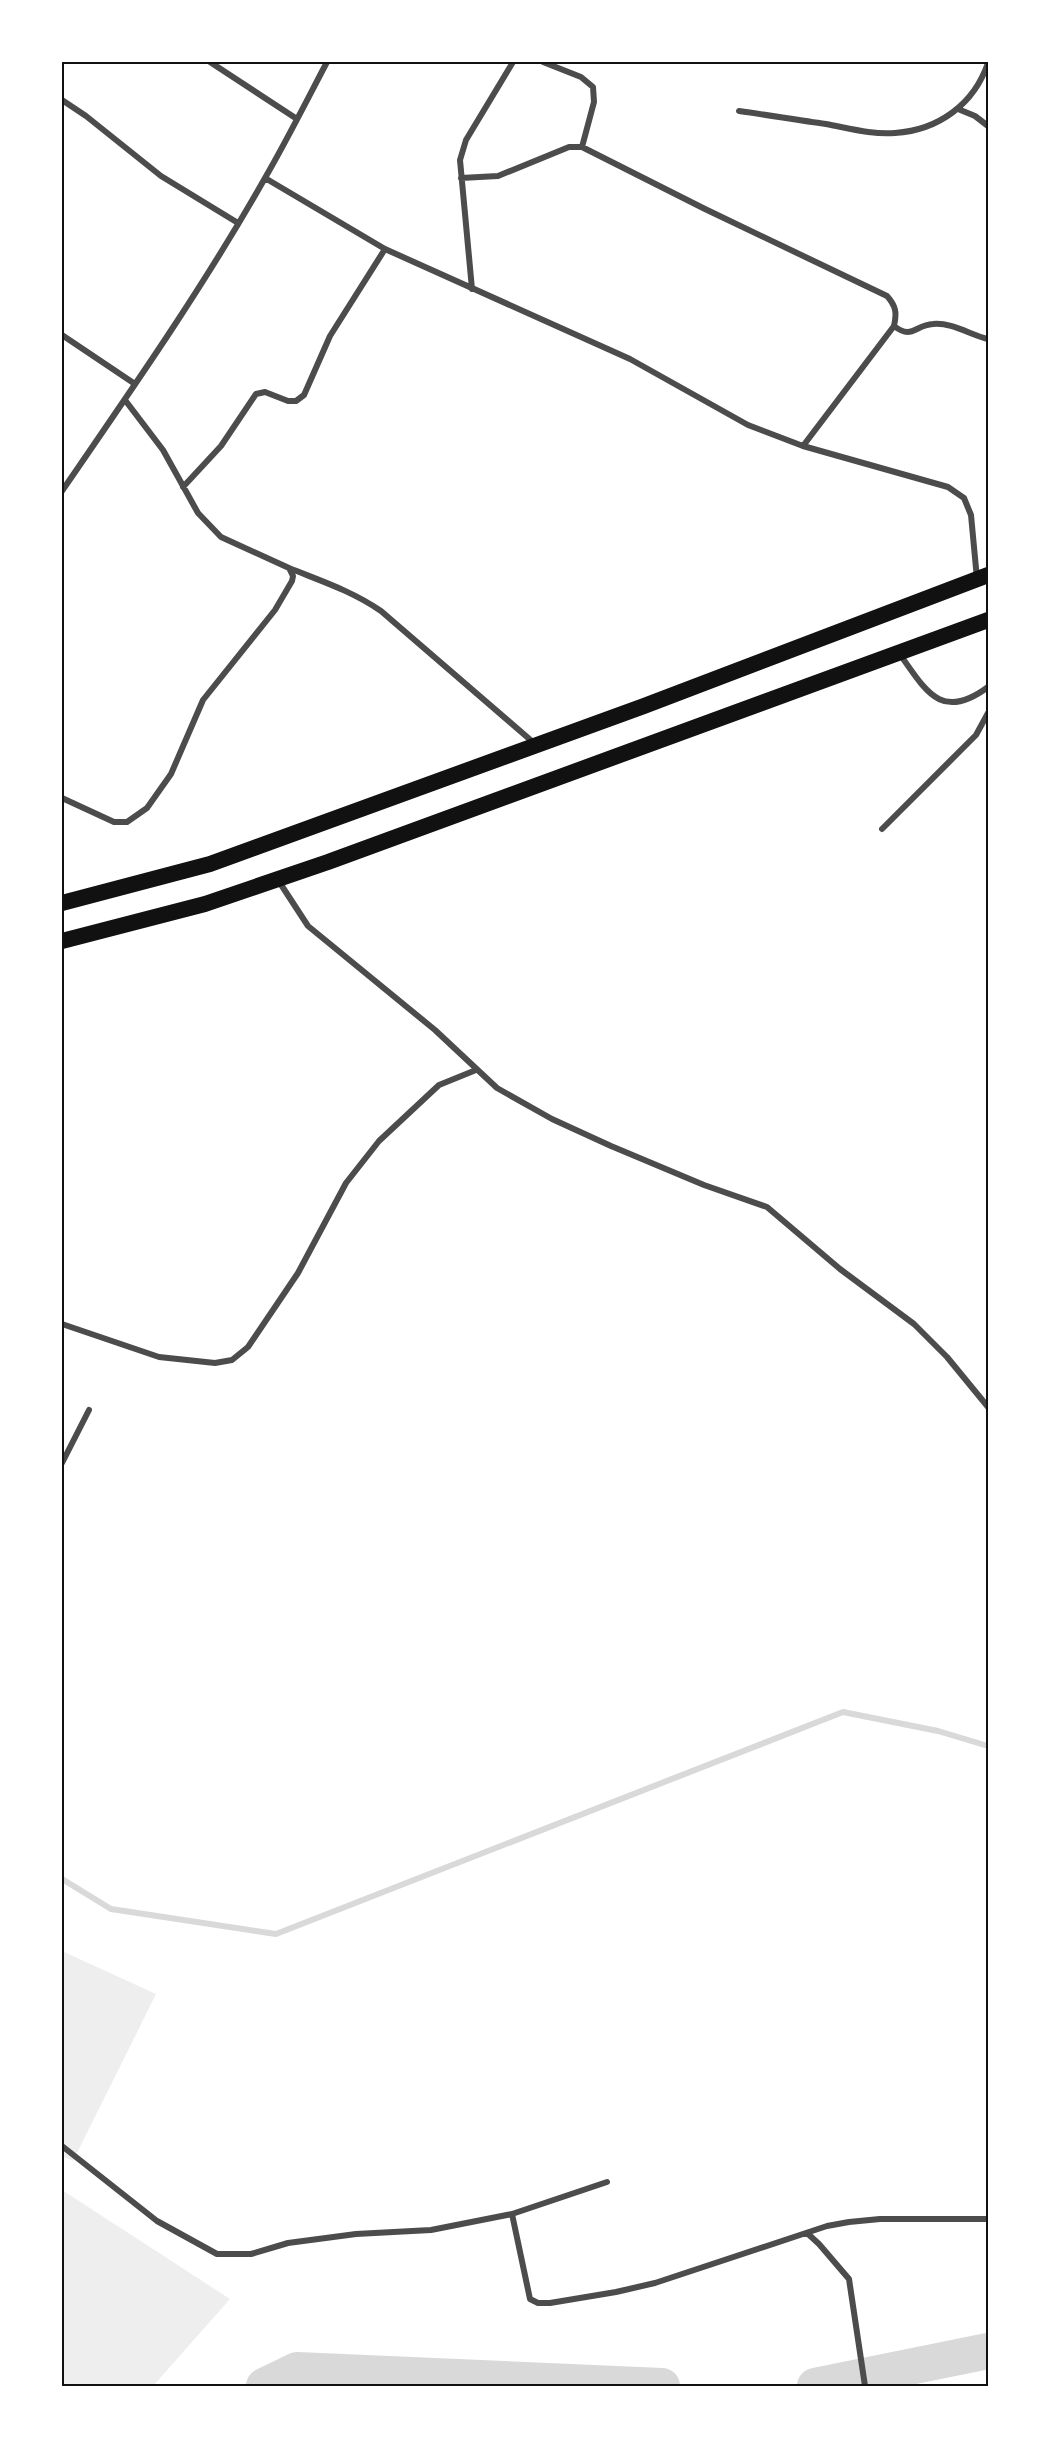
<svg xmlns="http://www.w3.org/2000/svg" width="1050" height="2448" viewBox="0 0 1050 2448" font-family="Poppins,sans-serif">
  <rect width="100%" height="100%" fill="#fff"/>
  <path fill="#eee" d="M62 1951 156 1994 73 2161 62 2156Z
    M62 2190 230 2299 153 2386H62Z"/>
  <g fill="none" stroke-linecap="round" stroke-linejoin="round">
    <path stroke="#d9d9d9" stroke-width="6" d="M62 1879 111 1909 276 1934 843 1712 938 1731 988 1746"/>
    <path stroke="#d9d9d9" stroke-width="36" d="M264 2386 297 2370 662 2386
      M815 2386 988 2351"/>
    <path stroke="#4c4c4c" stroke-width="6" d="M210 62 297 119
      M543 62 581 77 593 87 594 102 582 147
      M62 100 86 116 161 176 238 223
      M958 109 975 116 988 126
      M739 111C768 115 797 120 826 124 848 128 873 135 895 133 939 130 974 104 988 63
      M265 178 385 249 630 359 748 425 803 446 948 487 964 498 971 515 977 579
      M461 178 498 176 569 147H582L705 209 887 296C896 306 897 313 894 326L803 446
      M472 289 460 160 466 140 513 62
      M894 326C912 340 915 325 933 324 951 322 971 335 988 339
      M62 335 135 384
      M183 487 221 446 256 394 265 392 288 401H296L304 395 330 336 385 249
      M62 491C132 389 204 286 265 178 287 140 307 100 327 62
      M289 568C321 581 352 591 381 611L534 743
      M899 653C926 691 941 722 988 687
      M62 798 114 822H127L147 808 171 774 203 700 275 610 292 581 293 576 289 568 221 537 198 513 163 450 125 400
      M882 829 976 735 988 713
      M278 880 308 926 435 1030 497 1088 552 1119 611 1146 704 1185 767 1207 840 1269 914 1324 947 1357 988 1407
      M62 1324 159 1357 215 1363 232 1360 248 1347 298 1273 346 1183 379 1141 439 1085 476 1070
      M62 1463 89 1410
      M62 2146 157 2221 217 2254H251L288 2243 356 2234 431 2230 512 2214 607 2182
      M512 2214 530 2299 538 2303H550L616 2292 655 2283 827 2226 849 2222 880 2219H988
      M807 2233 819 2244 849 2279 865 2386"/>
    <path stroke="#111" stroke-width="16" d="M62 903 210 864 644 706 988 575
      M62 941 205 904 328 862 988 620"/>
  </g>
  <rect width="1050" height="2448" fill="none" stroke="#ffffff" stroke-width="126"/>
  <rect x="63" y="63" width="924" height="2322" fill="none" stroke="#111" stroke-width="2"/>
</svg>
